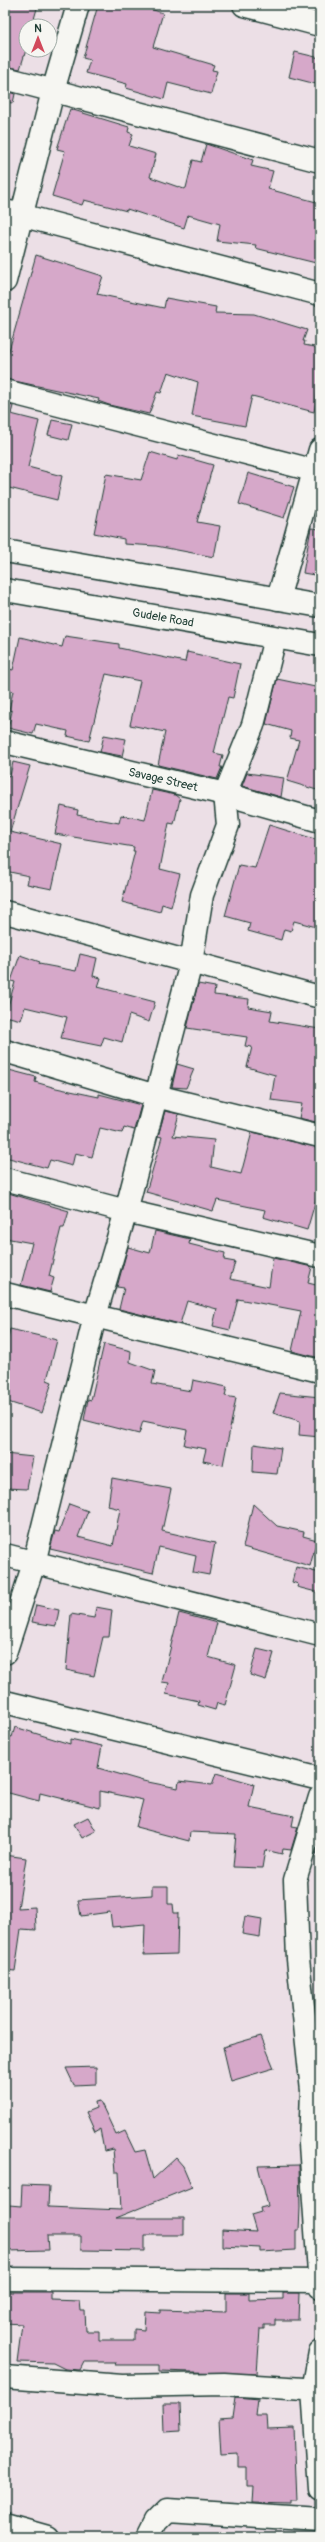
<svg xmlns="http://www.w3.org/2000/svg" width="325" height="2542" viewBox="0 0 325 2542" font-family="Pangolin,sans-serif">
  <rect width="100%" height="100%" fill="#ecdfe6"/>
  <filter id="ink" filterUnits="userSpaceOnUse"><feTurbulence type="fractalNoise" baseFrequency=".025" numOctaves="2"/><feDisplacementMap in="SourceGraphic" scale="8" xChannelSelector="R" yChannelSelector="G"/><feConvolveMatrix kernelMatrix="1 2 1 2 8 2 1 2 1" color-interpolation-filters="sRGB"/></filter>
  <g filter="url(#ink)">
    <path fill="#d6a8c9" stroke="#1f3d34" d="M5 5H38L32 26H26V50L20 69 5 66Z
      M98 5H137L163 13 153 47 214 65 212 70 217 71 211 94 168 83 164 99 126 88 127 84 86 73 90 60 83 58Z
      M295 52 320 58V85L289 77Z
      M5 91 15 94 13 103 5 102Z
      M70 109 129 127 128 132 133 134 129 146 156 154 150 177 184 189 186 188 193 160 201 162 206 144 253 160 251 166 273 171 268 189 320 203V240L316 263 255 248 256 245 217 241 220 224 188 215 184 228 127 209V211L84 200 82 205 52 196 65 151 57 149Z
      M36 255 103 276 97 294 164 308 166 298 216 307 215 313 254 314 307 330 303 341H305L304 345 320 348V390L318 389 314 412 252 396 245 426 192 416 198 382 168 372 161 393 157 392 149 414 109 405 98 401 99 399 5 379V353L8 354Z
      M5 404 13 406 11 414 39 421 28 467 62 476 57 500 5 487Z
      M52 420 72 424 68 440 48 435Z
      M150 452 177 460 178 455 213 465 197 522 220 526 214 557 156 546 124 544V539L94 533 106 474 141 480Z
      M248 473 294 487 284 518 239 504Z
      M311 528 320 529V576L303 573Z
      M65 636 119 644V648L185 662 187 652 240 664 233 698 228 697 214 753 223 755 220 767H222L217 779 158 765 165 732 130 725 140 681 106 674 89 741 67 736 68 731 36 724 33 734 8 728 12 711 9 710 13 691 5 689V668L13 670 20 637 62 647Z
      M277 679 320 688V791L287 781 299 740 290 738 291 731 266 724Z
      M104 735 126 739 122 756 100 752Z
      M13 762 30 766 10 832 62 844 52 889 27 884 29 876 5 871V775L10 776Z
      M247 773 284 778 281 797 242 786Z
      M152 790 175 795 180 799 174 824 169 823 160 869 180 874 171 907 162 904 160 912 122 902 135 851H133L134 847 55 834 61 806 78 810 77 815 119 823 121 815 145 820Z
      M269 825 318 840 314 855 320 856V928L294 921 291 931 284 929 281 940 248 931 250 923 225 916 239 865 255 868Z
      M80 954 97 958 93 976 101 978 98 987 155 1002 149 1022 129 1015 122 1042 104 1037 101 1046 61 1038 67 1017 25 1007 21 1020 5 1016 15 982 11 981 20 955 40 962 39 964 76 971Z
      M198 984 215 987 214 995 249 999 248 1007 272 1011 270 1021 320 1029V1123L299 1118 302 1104 271 1100 275 1075 247 1067 252 1047 245 1046 247 1037 187 1028Z
      M177 1064 194 1069 186 1088 172 1087Z
      M5 1069 36 1077 35 1082 56 1088 99 1097V1094L141 1105 134 1130 124 1127 122 1133 100 1128 92 1157 75 1153 72 1166 50 1160 47 1168 5 1157Z
      M165 1111 179 1114 173 1136 214 1140 211 1167 241 1174 252 1132 320 1148V1186L307 1230 263 1217 265 1210 217 1200 213 1211 146 1192 162 1137 158 1136Z
      M5 1192 69 1211 64 1228H61L49 1276 54 1278 50 1292 21 1285 32 1243 5 1238Z
      M155 1231 190 1239 189 1244 225 1253 224 1260 235 1262 230 1279 269 1287 273 1258 312 1267 308 1283 320 1286V1358L292 1351 301 1311 238 1299 230 1330 213 1326 217 1309 187 1301 180 1324 119 1309 124 1288 117 1287 128 1247 150 1253Z
      M10 1329 57 1340 47 1380 52 1382 42 1413 5 1401V1349Z
      M104 1344 131 1351 130 1362 155 1371 152 1384 191 1391 193 1380 227 1387 225 1396 236 1398 223 1465 203 1461 206 1449 184 1445 187 1430 143 1421 139 1434 84 1420 88 1399 91 1400Z
      M280 1393 320 1397V1437L299 1435 300 1421 273 1413Z
      M254 1444 281 1448 277 1474 253 1472Z
      M5 1454 33 1457 27 1489 5 1488Z
      M112 1478 171 1489 162 1531 215 1543 209 1575 193 1572 196 1556 159 1547 153 1573 50 1549 55 1531 59 1532 69 1504 88 1511 78 1537 113 1546 120 1509 108 1506Z
      M253 1504 277 1526 304 1532 303 1536 317 1540 310 1566 243 1547Z
      M296 1567 320 1573V1593L297 1587 298 1584 292 1582Z
      M36 1605 59 1610 56 1626 32 1622Z
      M96 1607 112 1610 109 1637H103L94 1676 66 1670 71 1614 94 1618Z
      M179 1613 217 1623 208 1657 236 1665 225 1705 217 1703 215 1710 198 1705 199 1701 166 1694 169 1683 162 1682Z
      M257 1649 274 1653 266 1680 250 1675Z
      M15 1727 70 1744V1739L102 1746 98 1768 143 1781 178 1788 179 1781 212 1785 216 1773 254 1784 249 1807 294 1816 292 1826 298 1827 291 1850 283 1849 282 1854 265 1850 262 1868 233 1867 236 1834 190 1832 189 1841 136 1827 143 1800 100 1791V1808L40 1793 39 1801 5 1792V1735L12 1737Z
      M88 1817 96 1831 82 1838 74 1824Z
      M320 1840V1855H316Z
      M5 1855 26 1858 18 1908 35 1907 36 1930 21 1929 15 1971 5 1970Z
      M152 1886H168V1904H173L174 1913H178L177 1954 144 1955 145 1924 112 1927 110 1912 81 1916 78 1900 152 1895Z
      M245 1916 262 1919 260 1937 242 1934Z
      M261 2036 274 2068 231 2081 223 2047Z
      M96 2067V2084L74 2085 66 2068Z
      M100 2101 116 2135 125 2131 135 2152 145 2150 153 2179 176 2158 183 2166 192 2187 115 2218H184V2235H145V2251L81 2250V2236H47L48 2250 8 2251 9 2205 21 2206 22 2185 49 2186 48 2207 121 2210 119 2172H115L113 2149 104 2151 100 2129 95 2132 86 2112 96 2108 95 2102Z
      M299 2165 300 2208 299 2230H296V2250L260 2252V2248L222 2246V2230L256 2232 251 2215 261 2212 260 2208 268 2206 258 2166Z
      M7 2292H51V2300L80 2301 81 2311H85L86 2331H99V2340H134V2329L144 2330 145 2312 160 2313V2310L226 2312V2293H249V2300L283 2299V2293H299L298 2320H275V2325H264V2329H260L257 2374 160 2371V2365H114L115 2362H84L80 2370 65 2369 53 2363 17 2362 22 2324 5 2323Z
      M236 2397 258 2399 256 2416H266L267 2429 294 2428 297 2501H291V2504L253 2503 254 2486H247V2468H238V2454L221 2455 219 2419 233 2418Z
      M163 2404H180L181 2431 164 2432Z"/>
    <g fill="none" stroke-linecap="round" stroke-linejoin="round">
      <defs>
        <path id="street" d="M244 5 320 25
          M5 78 320 161
          M5 211 320 294
          M5 281 53 91 78 5
          M5 391 320 472
          M278 599 320 450
          M5 742 225 794 320 821
          M5 912 320 997
          M5 1051 156 1096 320 1136
          M5 1179 126 1211 320 1256
          M5 1294 320 1371
          M5 1555 320 1635
          M5 1653 34 1563 95 1316 126 1211 191 963 202 895 228 825 225 794 253 725 275 638
          M5 1702 320 1779
          M320 1797 295 1880 298 1959 312 2091 310 2144 320 2287
          M5 2279 320 2281
          M320 2352 313 2390 320 2488
          M5 2377 122 2386 224 2384 320 2390
          M5 2525 48 2537
          M148 2537 156 2521 167 2510 320 2520"/>
        <path id="highway" d="M5 551 320 606
          M5 590 320 645"/>
      </defs>
      <use href="#street" stroke="#1f3d34" stroke-width="25"/>
      <use href="#highway" stroke="#1f3d34" stroke-width="25"/>
      <use href="#street" stroke="#f6f6f2" stroke-width="22"/>
      <use href="#highway" stroke="#f6f6f2" stroke-width="22"/>
    </g>
  </g>
  <g text-anchor="middle" dominant-baseline="central" stroke-width="3" stroke-linejoin="round" paint-order="stroke">
    <g font-size="12" fill="#1f3d34" stroke="#f6f6f2">
      <text transform="translate(163 618) rotate(10)">Gudele Road</text>
      <text transform="translate(163 780) rotate(13)">Savage Street</text>
    </g>
  </g>
  <rect width="325" height="2542" fill="none" stroke="#f6f6f2" stroke-width="20"/>
  <rect x="10" y="10" width="305" height="2522" fill="none" stroke="#1f3d34" stroke-width="1.5" filter="url(#ink)"/>
  <g transform="translate(38 38)"><circle r="19" fill="#f6f6f2" stroke="#a0aca6"/>
  <path d="M0-3L7 15L0 10L-7 15Z" fill="#d1495b"/>
  <text y="-6" font-size="11" font-weight="bold" text-anchor="middle" fill="#1f3d34">N</text>
  </g>
</svg>
